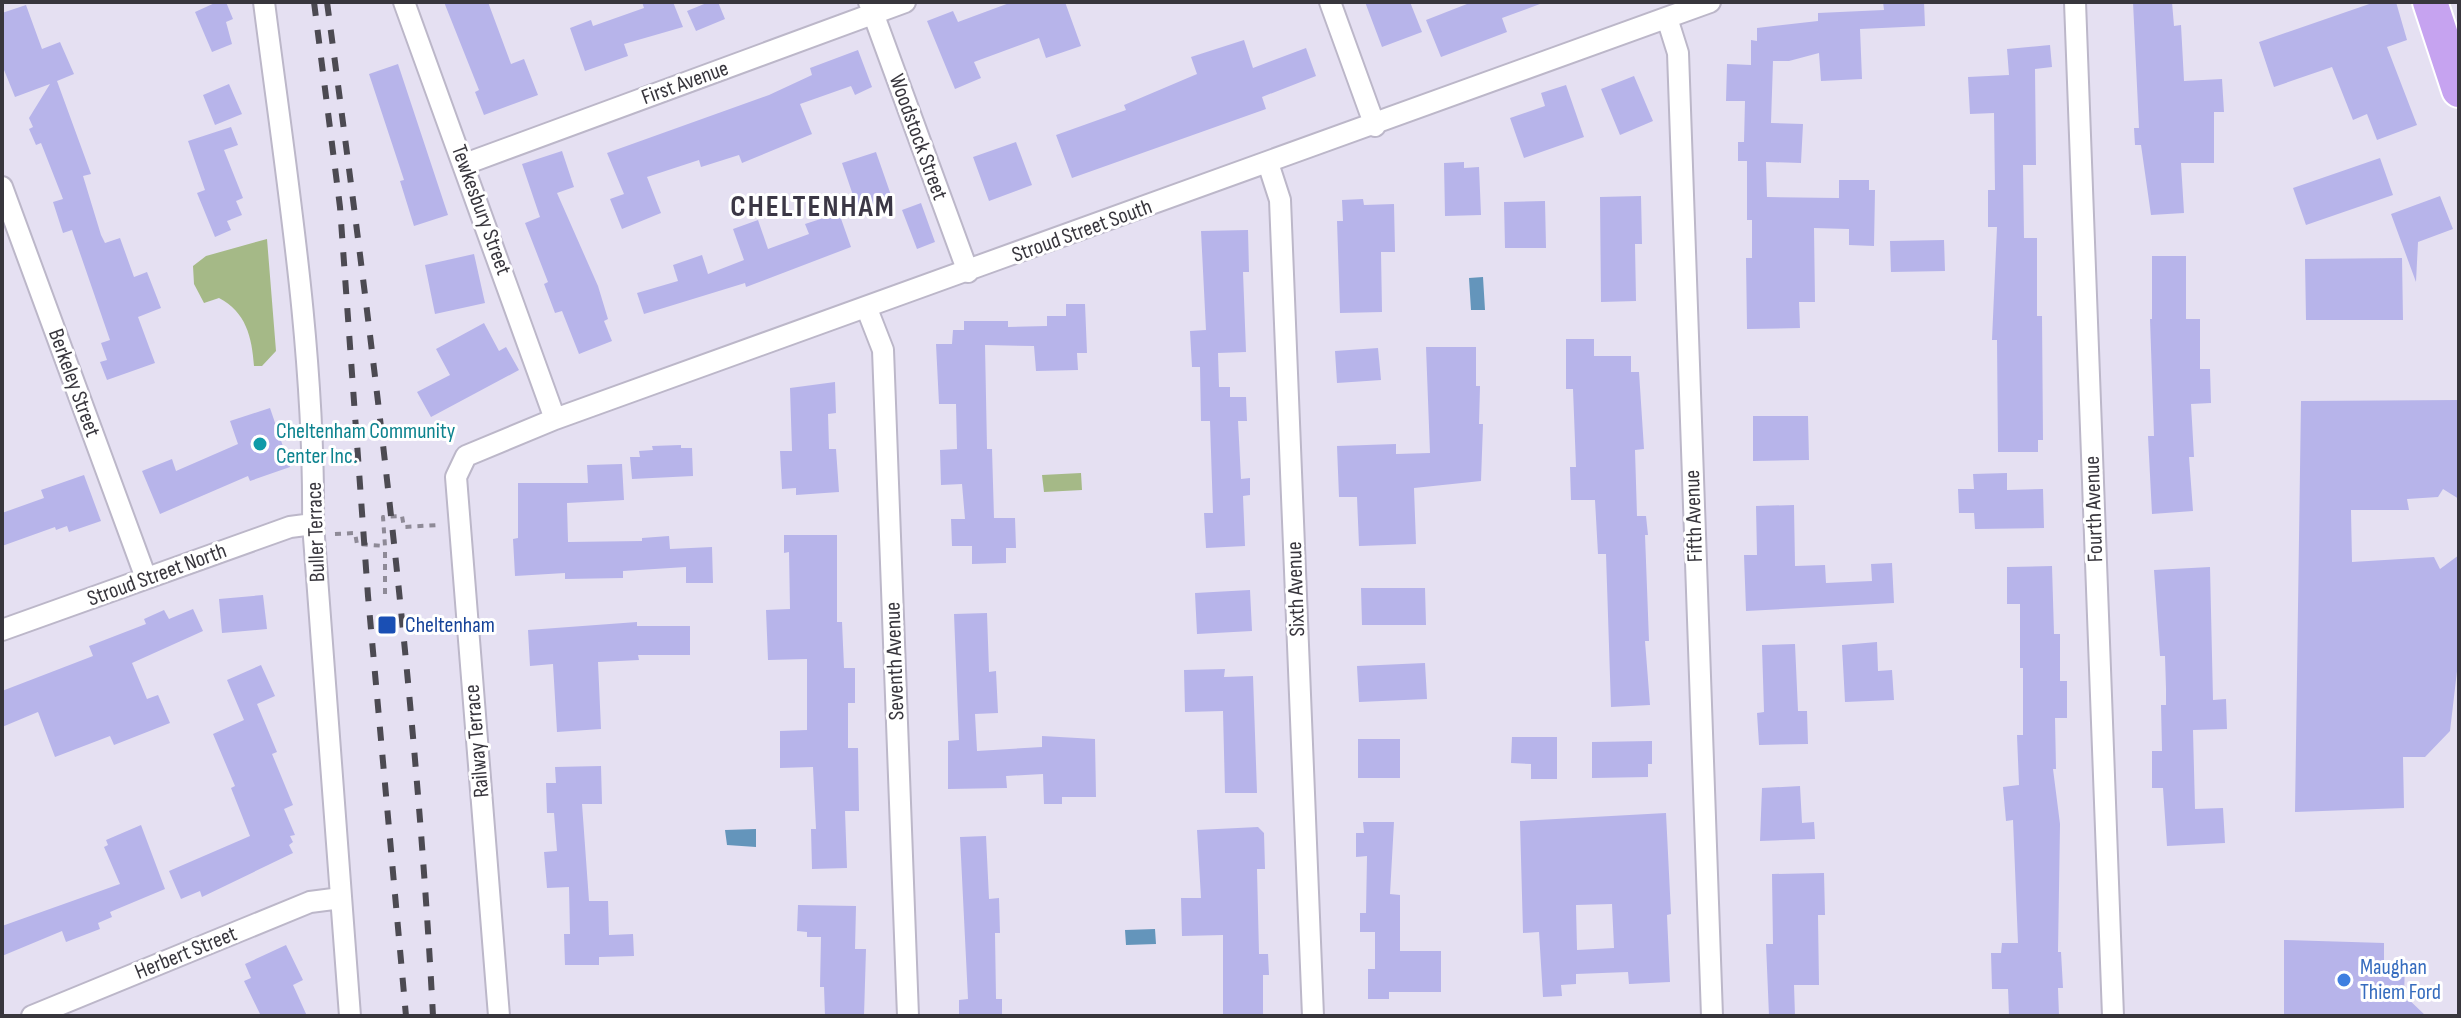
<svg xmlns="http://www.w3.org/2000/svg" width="2461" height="1018" viewBox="0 0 2461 1018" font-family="'Sofia Sans Condensed',sans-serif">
  <rect width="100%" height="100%" fill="#e5e0f2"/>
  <path fill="#a5b987" d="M267 239 276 351 262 366H254C252 337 246 312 219 298L204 303 194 284 193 266 206 256Z
    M1081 473 1082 490 1044 492 1042 475Z"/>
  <path fill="#6495bb" d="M1483 277 1485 310H1471L1469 278Z
    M756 829V847L727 845 725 830Z
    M1155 929 1156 944 1126 945 1125 930Z"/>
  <path fill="#b7b4ea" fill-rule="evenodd" d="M217 2H226L233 19 226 22 232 44 212 52 195 12Z
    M444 2H488L511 64 524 59 538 95 484 115 475 92 479 90Z
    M642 2H673L683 27 624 44 628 56 585 71 570 28 591 20 593 26 644 8Z
    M709 2H718L725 19 696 31 687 11Z
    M1012 2H1065L1081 46 1046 58 1039 38 974 62 981 78 955 89 927 21 953 11 958 22Z
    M1365 2H1410L1422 32 1382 47Z
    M1472 2H1539L1540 4 1502 18 1507 32 1441 57 1426 20Z
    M1883 2H1924L1925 26 1860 29 1862 79 1821 81 1819 53 1789 61H1773L1771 123 1803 124 1801 163 1766 162 1767 197 1839 198V180H1869V190H1875L1874 246 1849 245V229L1814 228 1815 302H1799L1800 328 1747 329 1746 258H1752V220H1747V161H1738V142H1744L1745 101H1726L1727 64 1751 65V40L1757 41V28L1818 21V13L1884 10Z
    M2133 2H2172L2174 26 2181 25 2184 81 2222 79 2224 112H2214V163H2181L2184 213 2151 215 2141 145H2135L2134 128H2139Z
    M2375 2H2396L2407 40 2387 47 2417 125 2377 140 2367 114 2353 120 2332 67 2274 87 2259 42Z
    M26 5 42 49 60 42 74 74 57 81 91 174 83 176 101 235 105 243 120 238 134 277 147 272 161 308 138 317 155 363 107 380 100 362 107 360 101 343 110 340 72 230 63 233 53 202 63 199 41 143 36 145 29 129 33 127 29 118 50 84 15 97 2 65V13Z
    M1244 40 1253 68 1306 48 1316 76 1262 97 1266 109 1072 178 1056 135 1126 110 1124 105 1197 74 1191 57Z
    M2050 45 2052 67 2035 69 2036 165H2023L2024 238H2037V316H2042L2043 440H2038V452H1998L1997 340H1992L1997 227H1988V190H1995L1994 113 1970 114 1968 77 2009 75 2007 49Z
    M858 50 872 87 855 95 851 86 800 104 812 134 742 163 739 155 701 167 699 160 647 177 661 213 622 229 610 199 624 194 607 153 769 95 812 75 810 68Z
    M398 64 448 215 414 226 400 181 404 180 369 74Z
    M1634 76 1653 121 1620 135 1601 89Z
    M229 84 242 114 215 125 203 95Z
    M1566 85 1584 137 1524 158 1510 118 1545 106 1541 93Z
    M231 127 238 145 224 150 243 198 236 201 242 215 227 221 231 230 215 237 197 193 205 190 188 141Z
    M1016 142 1032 185 989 201 973 157Z
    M562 151 574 187 557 193 598 286 608 319 604 321 612 341 579 354 562 311 555 313 544 284 548 282 525 223 540 217 522 164Z
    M876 152 892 198 858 210 842 163Z
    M2380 158 2393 195 2306 225 2293 188Z
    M1464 162V168L1479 167 1481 215 1445 216 1444 163Z
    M1641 196 1642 244H1635L1636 301 1601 302 1600 197Z
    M2440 196 2453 229 2418 242 2416 282 2391 214Z
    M1363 199 1364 205 1394 204 1395 252H1381L1382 312 1340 313 1337 221H1343L1342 200Z
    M1545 201 1546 248H1505L1504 202Z
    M921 203 935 242 917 249 902 210Z
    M839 213 851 247 746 287 745 283 644 314 637 293 678 281 673 265 702 255 708 274 744 260 733 229 758 220 768 249 809 234 805 224Z
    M1248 230 1249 272H1243L1246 352 1218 353 1219 387H1230V397H1246L1247 421H1238L1241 479 1250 478V495L1243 496 1245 546 1206 548 1204 513H1213L1210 421H1201L1200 367H1192L1190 331 1206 330 1201 231Z
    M1944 240 1945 271 1891 272 1890 241Z
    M474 254 485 303 435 314 425 265Z
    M2152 256H2186V319H2200V369H2210L2211 403 2191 404 2194 457H2189L2193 511 2152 514 2148 436H2154L2150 319H2152Z
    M2402 258 2403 320H2306L2305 259Z
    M1066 304H1085L1087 353H1077L1078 370 1036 371 1034 346 985 345 987 449H992L994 518H1015L1016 548H1006V563L972 564V546H952L951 519H965L962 484 941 485 940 450 957 449 956 404H939L936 344H952L953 330H964V321H1008V327L1047 326V316H1066Z
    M484 323 499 351 506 347 519 370 431 417 417 392 450 375 436 349Z
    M1566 339H1594V356H1631V372H1639L1644 449 1635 450 1637 516H1646L1648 535H1645L1649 641H1645L1650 705 1611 707 1606 554H1598L1595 500H1571L1570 467H1576L1573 389H1566Z
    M1426 347H1476V386H1480L1479 424H1483L1481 481 1414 488 1416 544 1359 546 1357 497H1339L1337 446 1396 444V454L1430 453Z
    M1378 348 1381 380 1337 383 1335 351Z
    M835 382 836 413 828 414 829 449H836L839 492 796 495V488L782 489 780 451H792L790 388Z
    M2459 400V499L2443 489 2438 497 2407 499 2409 510H2351L2352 562 2434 557 2440 569 2459 555V654L2450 731 2425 757H2403L2404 808 2295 812 2301 401Z
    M270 408 290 467 250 481 248 476 160 514 142 471 172 459 176 471 238 444 230 421Z
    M1753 416H1808L1809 460 1753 461Z
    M681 445V448H692L693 476 632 479 630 457H640L639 451 653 450 652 446Z
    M622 464 624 500 567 503 568 542 642 541V538L669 536 670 549 712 547 713 583H686V567L623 571V578L565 579V573L515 576 513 539 518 538V483H588L587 465Z
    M2007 473V490L2043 489 2044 528 1975 529 1974 513H1959L1958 489H1974L1973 474Z
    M84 475 101 521 69 532 67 526 56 530 55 527 2 546V513L44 498 41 490Z
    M1794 505 1795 566 1825 565 1826 583 1872 581 1871 564 1892 563 1894 603 1746 611 1744 555H1757L1756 506Z
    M784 535H837V622H842L844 668H855V703H848V748H858L859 811H845L847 868 812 869 811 829H816L813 767 780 768V731L807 730V659L768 660 766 610 790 609 789 552 784 553Z
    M2052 566 2054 634H2060V681H2067V718H2055L2056 769H2053L2060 824 2058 952H2061L2063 988H2058L2059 1016H2009L2008 989H1992L1991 953H2001L2002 943H2018L2013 820 2006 821 2003 787 2019 785 2017 735H2023V668H2020V604H2007V567Z
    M2210 567 2213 700 2226 699 2227 729 2193 730 2195 809 2223 808 2225 843 2167 846 2163 788H2152V751H2162L2161 705H2166V689L2165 656H2160L2154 570Z
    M1361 588H1425L1426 625H1362Z
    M1250 590 1252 631 1197 634 1195 593Z
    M263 595 267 629 222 633 219 599Z
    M193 609 203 631 132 663 147 699 158 695 170 723 114 745 110 736 55 757 38 712 2 727V691L93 656 89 646 146 624 144 619 164 610 169 619Z
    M987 613 989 672 996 671 998 713 975 714 977 751 1042 747V736L1095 739 1096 797H1062V804H1044L1043 774 1006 776 1007 788 948 789V741L959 740 954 614Z
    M637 622V626H690V655H638L639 660 598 662 601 729 557 732 553 664 530 666 528 630Z
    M1877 642 1878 671 1892 670 1894 700 1845 702 1842 645Z
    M1795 644 1798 711H1807L1808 744 1759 745 1757 713 1764 712 1762 645Z
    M1425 663 1427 699 1359 702 1357 666Z
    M261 665 275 696 257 704 277 752 272 754 293 805 284 809 295 835 290 836 293 842 289 845 293 853 202 897 200 891 181 899 169 871 250 836 231 788 235 786 213 734 244 720 227 680Z
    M1225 669 1224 677 1253 676 1257 793H1225L1223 711 1185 712 1184 670Z
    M1512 737H1557V779H1531V764L1511 763Z
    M1358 739H1400V778H1358Z
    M1652 741V764H1648V777L1592 778V742Z
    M601 766 602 804H582L589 901H608L609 935 633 934 634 956 599 957V965H565L564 934H570L569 887 547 888 544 852 557 851 554 813H547L546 783H556L555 767Z
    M1800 786 1802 823 1814 822 1815 839 1760 841 1762 788Z
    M1666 813 1671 914 1667 915 1670 982 1629 984 1628 972 1576 974V984L1561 985 1562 996 1543 997 1539 932 1523 933 1520 821ZM1612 904 1614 948 1577 950 1576 905Z
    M1363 822H1394L1390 894 1400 895V951H1441V992H1389V999H1368V969H1375V932H1360V913H1366L1367 856 1356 857V833H1364Z
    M141 825 165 889 110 912 112 917 98 923 100 929 66 942 62 931 2 956V926L120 884 104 847 108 845 106 840Z
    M1258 827 1264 833 1265 869H1257L1259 954H1268L1269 975H1263V1016H1223V935L1182 936 1181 898H1201L1197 830Z
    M986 836 989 899 999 898 1000 933H995L996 999H1002V1016H959V1000L968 999 960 837Z
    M1824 873 1825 915H1818L1819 985H1794L1795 1016H1769L1766 944H1773L1772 874Z
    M798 905 856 906 855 949H866L864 1016H825L824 987H820L821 937H807V932L797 931Z
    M2284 940 2384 943V962L2405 964 2404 995 2426 1016H2284Z
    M286 945 303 980 293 985 307 1016H261L244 981 251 978 245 964Z"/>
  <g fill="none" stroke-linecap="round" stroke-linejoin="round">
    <defs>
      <path id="minor" d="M264 2C286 175 315 349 313 524L350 1016
        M404 2 555 419
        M869 2 968 272
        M1330 2 1375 126
        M2075 2 2113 1016
        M1667 18 1678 53 1712 1016
        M1268 163 1280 200 1313 1016
        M465 164 905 2
        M2 187 146 578
        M867 309 883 350 908 1016
        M2 630 290 527 313 524
        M32 1016 310 902 341 898
        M499 1016 456 477 466 456 555 419 1710 2"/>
      <path id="trunk" d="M2430 2 2459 90"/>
    </defs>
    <use href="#minor" stroke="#bcb7c9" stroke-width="24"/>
    <use href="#trunk" stroke="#fff" stroke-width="38"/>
    <path stroke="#8e8a97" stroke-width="4" stroke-dasharray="6 6" stroke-linecap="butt" d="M335 534 355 533 357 544 385 546 383 517 402 516 404 527 438 525
      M385 594V546"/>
    <use href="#minor" stroke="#fff" stroke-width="20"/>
    <use href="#trunk" stroke="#c6a3f0" stroke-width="34"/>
    <path stroke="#4c4a52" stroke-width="6" stroke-dasharray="14 14" stroke-linecap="butt" d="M314 2 340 207 368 596 406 1016
      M327 2C372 339 415 676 433 1016"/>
  </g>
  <circle fill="#0f9aa8" stroke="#fff" stroke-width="3" cx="260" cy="444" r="8"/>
  <rect fill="#1a4fb4" stroke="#fff" stroke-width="3" x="377" y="615" width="20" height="20" rx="4"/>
  <circle fill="#3f7fe0" stroke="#fff" stroke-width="3" cx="2344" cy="980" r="8"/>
  <g text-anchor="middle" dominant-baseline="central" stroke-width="6" stroke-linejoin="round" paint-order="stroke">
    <g font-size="22" fill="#38363d" stroke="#fff">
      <text transform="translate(685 83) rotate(-20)">First Avenue</text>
      <text transform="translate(918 137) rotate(70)">Woodstock Street</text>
      <text transform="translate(481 210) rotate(70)">Tewkesbury Street</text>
      <text transform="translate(1082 231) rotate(-20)">Stroud Street South</text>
      <text transform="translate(74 383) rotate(70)">Berkeley Street</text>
      <text transform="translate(2094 509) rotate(-92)">Fourth Avenue</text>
      <text transform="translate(1694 516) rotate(-92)">Fifth Avenue</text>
      <text transform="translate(316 532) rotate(-92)">Buller Terrace</text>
      <text transform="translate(157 575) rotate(-20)">Stroud Street North</text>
      <text transform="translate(1296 589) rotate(-92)">Sixth Avenue</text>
      <text transform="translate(895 661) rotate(-92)">Seventh Avenue</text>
      <text transform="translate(477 741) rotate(-95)">Railway Terrace</text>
      <text transform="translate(186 953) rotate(-22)">Herbert Street</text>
    </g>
    <g font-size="22" fill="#0d838f" stroke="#fff" text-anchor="start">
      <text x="276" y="431">Cheltenham Community<tspan x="276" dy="25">Center Inc.</tspan></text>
    </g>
    <g font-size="22" fill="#164399" stroke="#fff" text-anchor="start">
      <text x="405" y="625">Cheltenham</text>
    </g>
    <g font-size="22" fill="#366cbe" stroke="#fff" text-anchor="start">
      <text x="2360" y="967">Maughan<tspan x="2360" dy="25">Thiem Ford</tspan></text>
    </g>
    <g font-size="30" font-weight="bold" letter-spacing="2" fill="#3b3745" stroke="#fff">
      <text x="813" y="207">CHELTENHAM</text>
    </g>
  </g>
  <rect width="2461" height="1018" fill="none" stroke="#38363d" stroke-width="8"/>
</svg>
